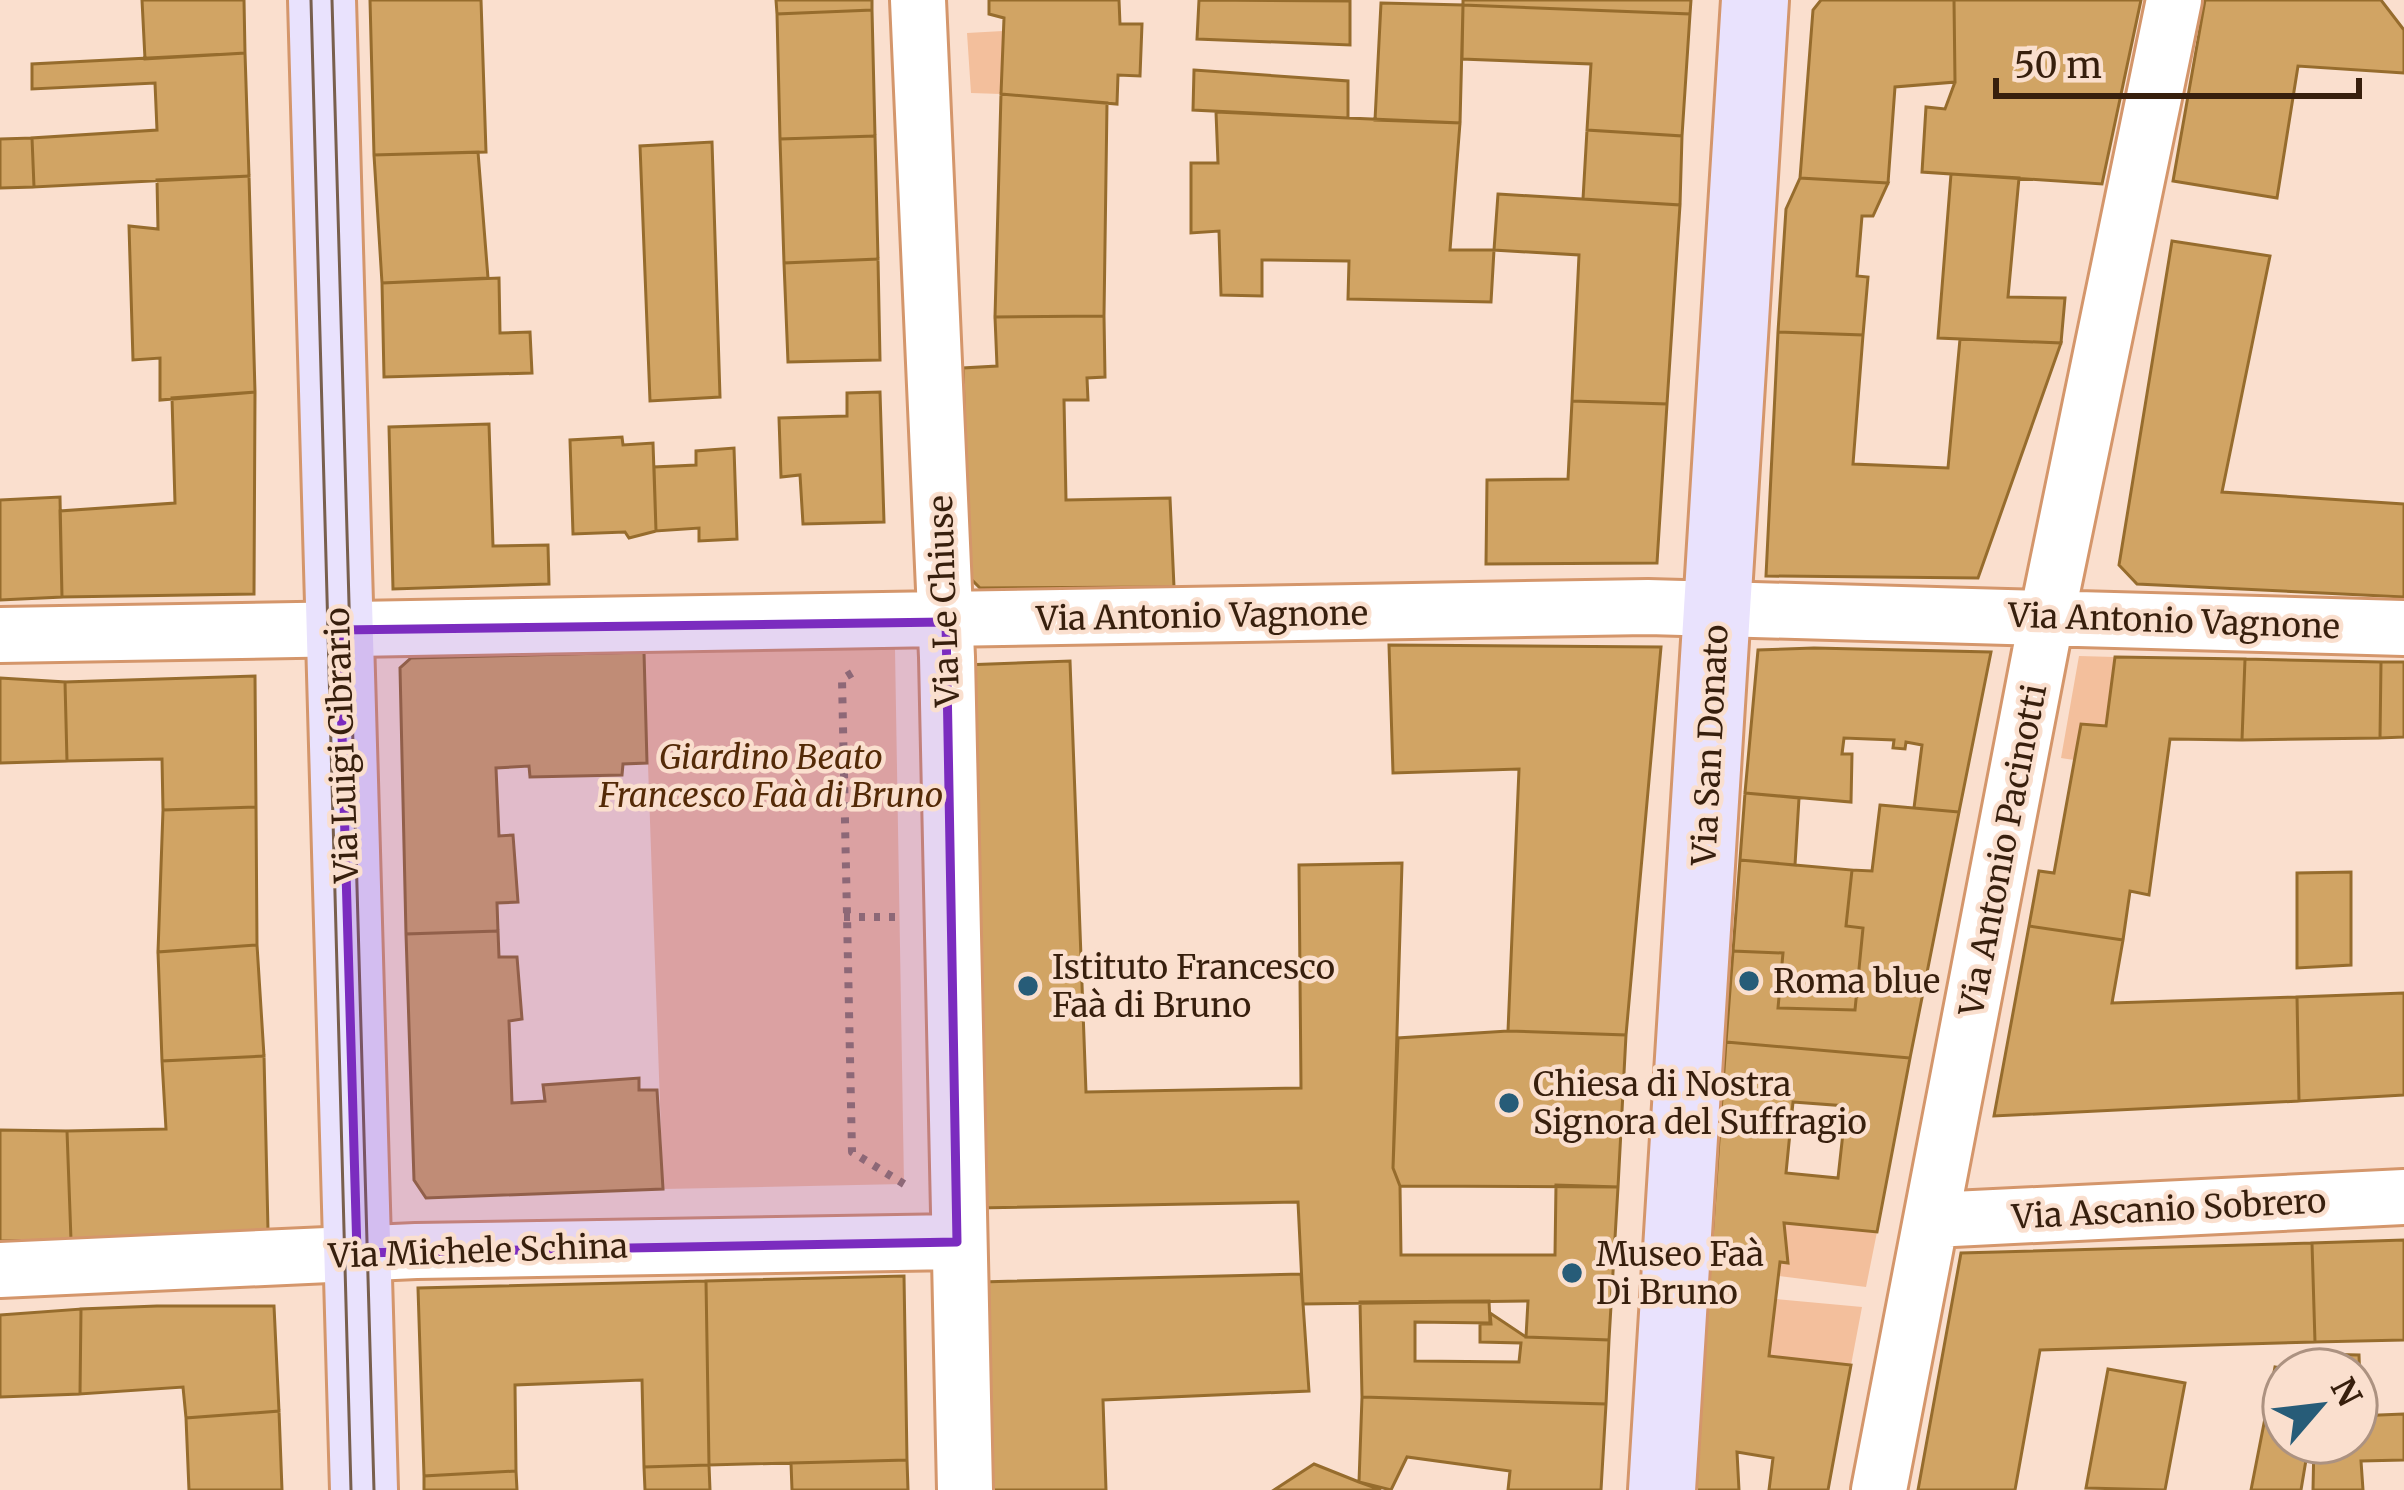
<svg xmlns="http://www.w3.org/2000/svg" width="2404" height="1490" viewBox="0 0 2404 1490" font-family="Merriweather,serif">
  <rect width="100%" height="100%" fill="#fadfce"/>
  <path fill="#f3bf9c" d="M1003 31 1001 94 971 93 967 33Z
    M852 646 895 649 904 1184 663 1189 644 652Z
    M2079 656 2115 657 2106 726 2081 724 2074 760 2061 758Z
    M1784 1223 1877 1232 1866 1287 1779 1276 1780 1262H1788Z
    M1776 1299 1862 1307 1851 1365 1769 1356Z"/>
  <path fill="#d1a464" stroke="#966c2d" stroke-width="3" fill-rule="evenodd" d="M142 0H244L245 53 145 59Z
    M370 0H481L486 152 374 155Z
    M776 0H872V10L777 14Z
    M989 0H1119L1120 24H1142L1140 76 1118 75 1117 104 1001 94 1004 18 989 14Z
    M1199 0 1350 1V45L1197 39Z
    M1463 0H1691L1690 14 1463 5Z
    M1821 0H1954L1955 82 1895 87 1888 183 1800 178 1813 10Z
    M1954 0H2141L2102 184 1922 172 1926 107 1945 109 1955 82Z
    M2205 0H2381L2404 30V73L2298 66 2277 198 2173 181Z
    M1381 3 1463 5 1460 123 1375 120Z
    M1463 5 1690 14 1682 136 1587 130 1591 64 1462 59Z
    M872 10 875 136 780 139 777 14Z
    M245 53 249 176 34 187 32 138 157 130 155 83 32 89V64Z
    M1194 70 1348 81V118L1193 110Z
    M1001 94 1107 103 1104 316 995 317Z
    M1216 112 1460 123 1450 250H1494L1491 302 1348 299 1349 261 1262 260V296L1221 295 1219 231 1191 233V163H1218Z
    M1587 130 1682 136 1680 205 1583 199Z
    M875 136 878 259 784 263 780 139Z
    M32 138 34 187 0 188V139Z
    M712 142 720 397 650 401 640 146Z
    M478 152 488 278 382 283 374 155Z
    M1951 174 2019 178 2008 297 2065 298 2061 343 1938 338Z
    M249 176 255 392 160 400V358L133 360 129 226 158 229 157 180Z
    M1800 178 1888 183 1873 216H1862L1857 276 1868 277 1863 335 1778 332 1786 209Z
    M1498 194 1680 205 1667 404 1572 401 1579 255 1494 250Z
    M2172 241 2270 256 2222 492 2404 504V597L2137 584 2119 565Z
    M878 259 880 360 788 362 784 263Z
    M499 278 500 333 530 332 532 373 384 377 382 283Z
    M1104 316 1105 377 1087 378 1088 400H1064L1066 500 1170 498 1174 587 980 588 968 576 963 368 997 366 995 317Z
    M1778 332 1863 335 1853 464 1948 468 1960 339 2061 343 1978 578 1766 576Z
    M255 392 254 594 62 597 60 511 175 503 172 398Z
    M880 392 884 522 803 524 800 475 781 477 779 418 847 416V393Z
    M1572 401 1667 404 1657 563 1486 564 1487 480 1568 479Z
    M489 424 493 546 548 545 549 584 393 589 389 427Z
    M622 437 623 445 653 443 656 531 629 538 625 532 573 534 570 440Z
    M734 448 737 539 699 541V528L656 531 654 467 696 465V451Z
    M60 497 62 597 0 600V500Z
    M1389 645 1661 647 1626 1035 1508 1031 1519 769 1393 773Z
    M1814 648 1991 652 1959 812 1914 808 1922 745 1906 742 1905 749 1893 748 1894 740 1844 738 1842 754H1852L1851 802 1745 793 1758 650Z
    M644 652 647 763 623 764 622 775 530 777 529 766 496 768 499 836 513 835 518 902 497 903 498 931 406 934 400 668 411 658Z
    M2115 657 2245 659 2242 740 2170 739 2149 895 2130 891 2123 940 2029 926 2039 871 2054 873 2081 724 2106 726Z
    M2245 659 2381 662 2380 738 2242 740Z
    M1070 661 1086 1092 1301 1088 1299 865 1402 863 1393 1168 1400 1186 1401 1255H1555L1556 1185 1618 1187 1609 1340 1526 1337 1528 1301 1303 1304 1298 1202 977 1208 964 665Z
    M2381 662H2404V737L2380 738Z
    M255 676 256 807 163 810 162 759 67 761 65 682Z
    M0 678 65 682 67 761 0 763Z
    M1745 793 1799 798 1795 865 1740 860Z
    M1880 805 1959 812 1910 1058 1726 1042 1733 951 1783 953 1778 1008 1855 1010 1863 928 1846 926 1852 870 1872 871Z
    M256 807 257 945 158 952 163 810Z
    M1740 860 1852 870 1846 926 1863 928 1855 1010 1778 1008 1783 953 1733 951Z
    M2351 872V965L2297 968V873Z
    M2029 926 2123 940 2112 1003 2297 997 2299 1101 1994 1116Z
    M498 931 499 957H517L522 1019 509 1021 512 1103 545 1101 543 1085 639 1078V1090H657L663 1189 426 1198 414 1180 406 934Z
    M257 945 264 1056 162 1061 158 952Z
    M2404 993V1095L2299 1101 2297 997Z
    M1508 1031 1626 1035 1618 1187 1400 1186 1393 1168 1398 1038Z
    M1726 1042 1910 1058 1877 1232 1784 1223 1788 1263 1780 1262 1769 1356 1851 1365 1828 1490H1769L1773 1458 1737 1452 1739 1490H1694ZM1793 1102 1846 1106 1838 1178 1786 1173Z
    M264 1056 268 1230 71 1240 67 1131 166 1129 162 1061Z
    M0 1130 67 1131 71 1240 0 1241Z
    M2404 1240V1340L2315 1342 2312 1243Z
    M2312 1243 2315 1342 2040 1350 2015 1490H1918L1961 1253Z
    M1301 1274 1309 1391 1103 1400 1106 1490H986L980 1282Z
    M904 1276 907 1460 709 1465 706 1281Z
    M706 1281 709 1465 644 1467 642 1380 515 1385 516 1471 424 1476 418 1288Z
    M1489 1301 1490 1323 1415 1322V1361L1519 1362 1521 1343 1480 1342V1324H1491L1490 1313 1526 1337 1609 1340 1606 1404 1362 1397 1360 1302Z
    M157 1306H274L279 1411 186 1418 183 1387 80 1394 81 1309Z
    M81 1309 80 1394 0 1397V1315Z
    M2315 1354 2359 1355 2361 1416H2356V1370H2315Z
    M2275 1367 2295 1370H2284V1442H2314V1452L2307 1454 2301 1490H2251Z
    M2108 1369 2185 1383 2165 1490 2086 1488Z
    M1362 1397 1606 1404 1601 1490H1508L1510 1471 1407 1457 1391 1490 1359 1482Z
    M279 1411 282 1490H189L186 1418Z
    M2404 1414V1460L2361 1461 2363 1490H2313L2314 1442H2356V1416Z
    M907 1460 908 1490H792L791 1463Z
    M1314 1464 1359 1482 1381 1490H1274Z
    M709 1465 710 1490H645L644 1467Z
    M516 1471 517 1490H424V1476Z"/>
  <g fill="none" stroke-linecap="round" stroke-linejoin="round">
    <defs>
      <path id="street" d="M918 0 947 657 965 1490
        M0 635 1648 607 2404 628
        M1933 1220 2404 1197
        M0 1270 416 1251 957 1242
        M1879 1490 2047 616 2174 0"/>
      <path id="secondary" d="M322 0 364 1490
        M1662 1490 1755 0"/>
    </defs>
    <use href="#street" stroke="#d4966b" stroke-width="60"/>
    <use href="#secondary" stroke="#d4966b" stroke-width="72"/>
    <path stroke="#917766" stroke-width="8" stroke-dasharray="6 9" stroke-linecap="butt" d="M852 673 842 679 852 1152 904 1184
      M844 917H897"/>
    <use href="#street" stroke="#fff" stroke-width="54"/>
    <use href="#secondary" stroke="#e9e2fd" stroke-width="66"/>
    <path stroke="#785f4d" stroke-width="3" d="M311 0 351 1490
      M332 0 374 1490"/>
  </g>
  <path fill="#7b2cbf" fill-opacity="0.2" stroke="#7b2cbf" stroke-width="9" stroke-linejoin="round" d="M946 622 957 1242 357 1253 339 630Z"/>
  <g fill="#275c78" stroke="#fadfce" stroke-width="4.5">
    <circle cx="1749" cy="981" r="12"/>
    <circle cx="1028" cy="986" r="12"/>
    <circle cx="1509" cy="1103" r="12"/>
    <circle cx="1572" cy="1273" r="12"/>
  </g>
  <g text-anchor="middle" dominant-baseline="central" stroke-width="9" stroke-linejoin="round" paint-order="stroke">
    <g font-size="33" fill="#371f0d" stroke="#fadfce">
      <text transform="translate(944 601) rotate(-92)">Via Le Chiuse</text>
      <text transform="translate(1202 616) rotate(-1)">Via Antonio Vagnone</text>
      <text transform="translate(2174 621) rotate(2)">Via Antonio Vagnone</text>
      <text transform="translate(342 745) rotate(-92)">Via Luigi Cibrario</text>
      <text transform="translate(1710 745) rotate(-87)">Via San Donato</text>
      <text transform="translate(2003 850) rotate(-79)">Via Antonio Pacinotti</text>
      <text transform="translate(2169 1209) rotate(-3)">Via Ascanio Sobrero</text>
      <text transform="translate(478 1251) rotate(-2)">Via Michele Schina</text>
    </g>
    <g font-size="33" font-style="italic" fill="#542a07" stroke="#fadfce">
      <text x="771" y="757">Giardino Beato<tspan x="771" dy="38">Francesco Faà di Bruno</tspan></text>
    </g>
    <g font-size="33" fill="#371f0d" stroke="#fadfce" text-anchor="start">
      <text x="1052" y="967">Istituto Francesco<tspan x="1052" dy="38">Faà di Bruno</tspan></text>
      <text x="1773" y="981">Roma blue</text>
      <text x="1533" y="1084">Chiesa di Nostra<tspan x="1533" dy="38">Signora del Suffragio</tspan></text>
      <text x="1596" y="1254">Museo Faà<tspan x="1596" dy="38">Di Bruno</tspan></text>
    </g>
  </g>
  <g transform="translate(2320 1406) rotate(62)"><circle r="57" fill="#fadfce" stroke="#ac9281" stroke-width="3"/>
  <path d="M0-9L21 45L0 30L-21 45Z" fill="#275c78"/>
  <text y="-18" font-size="33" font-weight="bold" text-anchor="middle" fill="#371f0d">N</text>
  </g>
  <path d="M1996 78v18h363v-18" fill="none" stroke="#371f0d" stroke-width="6"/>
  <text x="2014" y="78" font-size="36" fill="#371f0d" stroke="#fadfce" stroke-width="9" paint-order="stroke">50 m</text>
</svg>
